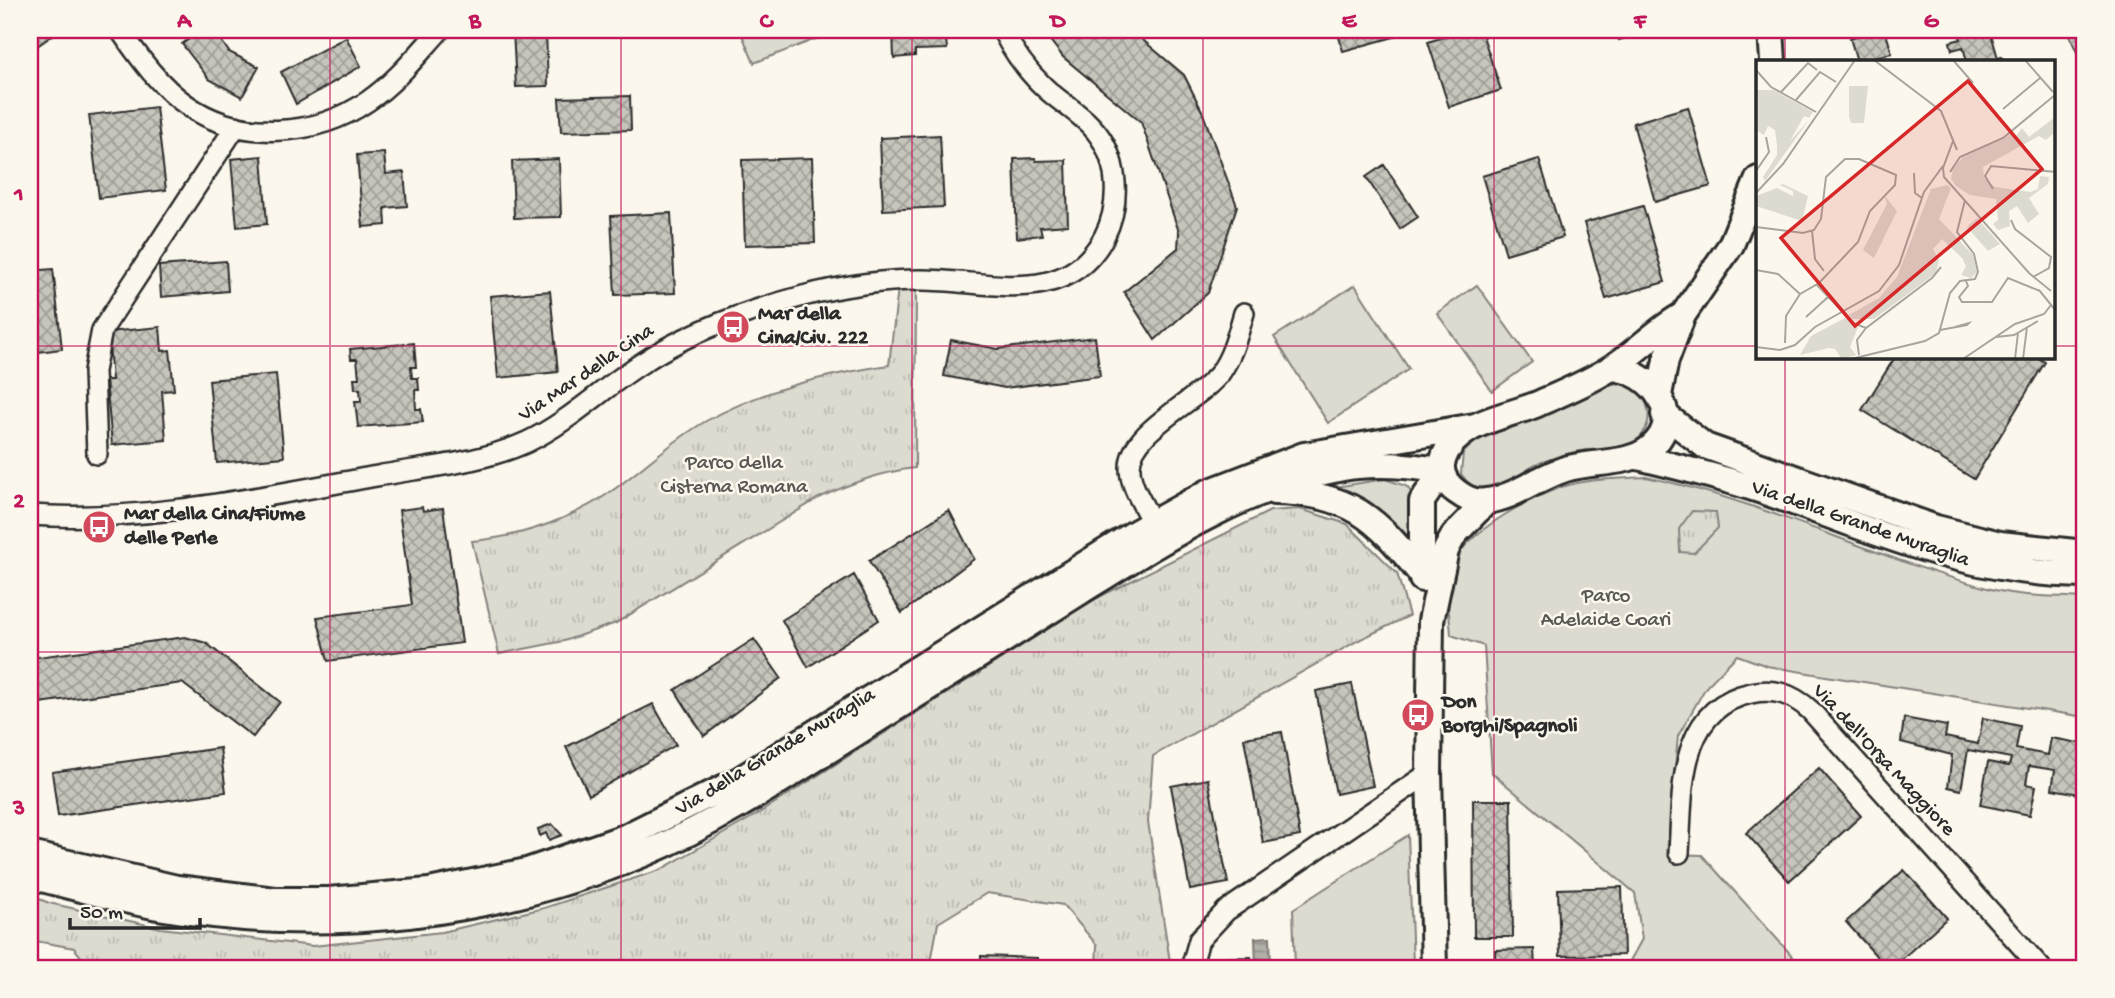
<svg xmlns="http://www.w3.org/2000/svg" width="2115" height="998" viewBox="0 0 2115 998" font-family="'Gochi Hand',sans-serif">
  <defs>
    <pattern id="park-tufts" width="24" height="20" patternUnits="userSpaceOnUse" patternTransform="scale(1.75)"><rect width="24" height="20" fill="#dddad0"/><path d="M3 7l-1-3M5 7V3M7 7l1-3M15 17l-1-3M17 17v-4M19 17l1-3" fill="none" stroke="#bebbb3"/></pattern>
    <pattern id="water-rules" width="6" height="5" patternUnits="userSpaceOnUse" patternTransform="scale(1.75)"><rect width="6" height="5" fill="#b1afa7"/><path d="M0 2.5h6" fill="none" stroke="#908f88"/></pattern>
    <pattern id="building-cross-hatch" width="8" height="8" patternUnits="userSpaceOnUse" patternTransform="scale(1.75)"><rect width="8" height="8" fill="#c7c4bc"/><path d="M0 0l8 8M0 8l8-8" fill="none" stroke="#a29f99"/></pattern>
  </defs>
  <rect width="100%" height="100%" fill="#fbf7ec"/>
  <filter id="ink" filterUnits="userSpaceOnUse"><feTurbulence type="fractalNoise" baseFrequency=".0143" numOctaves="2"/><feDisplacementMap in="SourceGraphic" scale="14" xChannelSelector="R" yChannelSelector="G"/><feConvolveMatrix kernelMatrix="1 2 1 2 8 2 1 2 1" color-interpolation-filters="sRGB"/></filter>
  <g filter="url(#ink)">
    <path fill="#dddad0" stroke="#84827e" stroke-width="2" d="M740 30H835L836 31 754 63Z
      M1355 285 1409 369 1328 423 1274 337Z
      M1477 285 1532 362 1492 391 1437 313Z
      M1619 383C1652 389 1660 428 1630 445 1617 452 1601 449 1587 450 1572 452 1555 457 1540 463 1522 470 1503 491 1482 490 1473 489 1466 481 1461 474L1463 453 1478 439 1565 406 1606 385Z
      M1646 477C1767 501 1876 560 1995 590 2023 597 2056 596 2085 598V717L1826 676 1767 666 1737 655 1706 687 1678 736 1667 854 1702 855 1803 968H1626L1642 939 1635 893 1492 773 1484 646 1451 635C1450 616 1445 593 1449 575 1456 536 1530 497 1565 486 1591 478 1620 479 1646 477Z
      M1385 479 1406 486 1414 495 1407 546C1383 519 1366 496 1329 488Z
      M1408 835 1413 964 1295 968 1293 909Z"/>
    <path fill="url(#park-tufts)" stroke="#84827e" stroke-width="2" d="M898 288 916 290 915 468C880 472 848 484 817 499L616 623 564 641 499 654 472 541C522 537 575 518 616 488 646 466 673 440 706 421 764 389 824 375 889 365Z
      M1300 509 1347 524 1397 573 1409 616 1359 640 1153 756 1148 822 1171 968H1096L1097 945 1063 905 987 893 938 923 930 968H90L74 948 30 940V895L49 903 161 928 313 946 442 932 544 908 660 870 756 815 1093 600 1270 511Z
      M1692 511 1716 512 1718 528 1694 553 1680 552 1679 529Z"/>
    <path fill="url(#water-rules)" stroke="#7b7a75" stroke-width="2" d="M1270 937 1271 967H1256L1255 938Z"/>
    <path fill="url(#building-cross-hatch)" stroke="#2b2b2b" stroke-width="2" d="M30 30H60L30 51Z
      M202 30H214L229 52 259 67 242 97 209 79 182 44Z
      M513 30H546L548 86 516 87Z
      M893 30H945L947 49 915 50V56L894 58Z
      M1042 30H1131L1184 75 1202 111 1237 206 1208 293 1155 340 1124 292 1178 248 1179 232 1141 122 1063 57Z
      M1337 30H1392L1394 37 1343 51Z
      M1466 30H1481L1501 90 1449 107 1428 42Z
      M1616 30H1653L1619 40Z
      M1858 30H1885L1892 53 1857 61 1850 38 1859 35Z
      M1968 30 1991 34 1998 58 2002 57 2004 61H1967L1963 47 1952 50 1950 42 1961 39 1959 33Z
      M2068 30H2085V70L2069 34Z
      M346 37 361 66 296 104 281 72Z
      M630 96 631 130 561 132 559 98Z
      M156 107 166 190 99 198 89 115Z
      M1688 107 1711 186 1655 202 1633 123Z
      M940 135 944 207 883 210 880 138Z
      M384 153 386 174 404 172 407 206 385 208 386 225 363 227 357 155Z
      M262 156 267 224 237 227 231 159Z
      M812 158 815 243 745 245 742 160Z
      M1035 158 1036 161 1066 160 1068 225 1040 227 1042 235 1017 238 1014 159Z
      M559 159 561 217 514 218 512 161Z
      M1539 159 1563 237 1506 254 1482 176Z
      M1384 165 1418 217 1400 229 1366 177Z
      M1643 206 1665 282 1606 299 1584 223Z
      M671 213 675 293 615 295 611 216Z
      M226 261 228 291 161 297 159 266Z
      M53 269 62 349 30 353V271Z
      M550 291 558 372 498 378 490 296Z
      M160 327 162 351 170 350 174 390 162 391 166 440 112 445 106 380H112L108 332Z
      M1095 337 1100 376 1005 388 944 376 951 340 998 349Z
      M414 343 416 367H411L412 378H418L419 390H415L416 409H421L423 422 358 427 355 401H361L360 389H355L354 378H359L357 359H351L350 349Z
      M1895 357H2037L2045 362 1974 479 1862 410Z
      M276 374 284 457 217 463 209 380Z
      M422 507 423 511 443 508 462 643 328 661 317 617 412 605 399 510Z
      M949 510 974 559 902 613 869 561Z
      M854 575 879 620 808 667 782 620Z
      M185 637 206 643 280 702 253 737 182 683 32 704 30 658Z
      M754 639 781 678 704 736 675 690Z
      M1352 684 1373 786 1336 794 1316 691Z
      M653 704 676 745 589 795 566 747Z
      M1904 718 1947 726 1945 737 1978 744 1983 718 2020 726 2016 749 2048 755 2051 738 2085 744V795L2052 789 2055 770 2029 766 2026 784 2036 786 2030 815 1980 805 1988 762 2009 766 2011 758 1968 750 1961 790 1948 787 1952 755 1901 742Z
      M1282 732 1300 836 1263 843 1244 738Z
      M220 748 226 792 58 816 52 772Z
      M1819 768 1861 816 1789 881 1746 833Z
      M1208 779 1228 883 1190 890 1171 786Z
      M1473 800H1511L1513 937H1474Z
      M552 824 562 835 549 840 546 833 540 836 538 829Z
      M1904 870 1947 918 1892 968H1887L1846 922Z
      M1622 887 1624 955 1560 956 1558 889Z
      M1534 949 1535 968H1495V950Z
      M981 956 1037 958V968H981Z
      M1251 957 1252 968H1217L1216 958Z"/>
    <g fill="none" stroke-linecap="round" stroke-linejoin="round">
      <defs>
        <path id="minor" d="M120 30C139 57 159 86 187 105 240 142 316 137 368 101 396 82 418 54 440 30
          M97 454 94 371 102 330 236 126
          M30 515C145 523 263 496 377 476 426 467 481 463 527 442 569 422 603 388 642 363 690 331 747 311 803 296 842 286 880 280 920 280 986 279 1065 310 1104 237 1122 202 1119 155 1091 126 1077 111 1058 101 1043 86 1026 70 1013 51 1002 30
          M1152 522C1144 506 1130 486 1130 468 1129 430 1199 401 1220 373 1233 355 1238 333 1244 313
          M1679 853C1683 795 1676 709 1751 693 1775 688 1792 694 1810 710L2041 968
          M1191 968 1199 940 1226 911 1429 773"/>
        <path id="tertiary" d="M1771 30 1773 61
          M1611 368C1652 370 1687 418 1650 448 1630 465 1594 461 1569 468 1541 475 1515 498 1486 501 1476 503 1465 498 1457 492 1446 484 1439 473 1443 460 1454 423 1505 417 1535 405 1560 394 1588 383 1611 368 1637 352 1657 329 1683 315
          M1659 395 1666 360 1683 315 1731 245 1758 179
          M1664 414 1705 446 1936 528 2000 544 2085 553
          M1638 457C1679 467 1721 477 1762 491 1874 530 1963 574 2085 575
          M1274 492C1351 493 1375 517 1421 574
          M1422 579V501L1442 472
          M30 854 177 888 275 900H329L429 891 527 871 625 837 739 780 1138 531 1208 492 1304 455 1475 426
          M30 876C75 887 119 900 164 908 326 936 494 917 646 853 719 822 786 777 853 735 928 687 1004 640 1080 592 1162 541 1246 486 1343 468 1376 462 1409 466 1442 470
          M1434 968 1429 773 1431 621 1446 550 1454 535 1487 501"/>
      </defs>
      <use href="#minor" stroke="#2b2b2b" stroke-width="24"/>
      <use href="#tertiary" stroke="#2b2b2b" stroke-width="30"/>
      <use href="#minor" stroke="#fbf7ec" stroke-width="19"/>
      <use href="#tertiary" stroke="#fbf7ec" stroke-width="24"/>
    </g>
  </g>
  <path fill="none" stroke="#c2185b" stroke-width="2" stroke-opacity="0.55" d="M330 30V968M621 30V968M912 30V968M1203 30V968M1494 30V968M1785 30V61M30 346H1758M2054 346H2085M1785 357V968M30 652H2085"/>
  <defs>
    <symbol id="bus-disc" viewBox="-11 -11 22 22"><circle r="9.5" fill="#d1495b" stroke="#fbf7ec"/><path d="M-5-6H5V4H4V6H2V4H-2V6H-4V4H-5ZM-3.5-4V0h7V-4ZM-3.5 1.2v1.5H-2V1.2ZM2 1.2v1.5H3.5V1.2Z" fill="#fff"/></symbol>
  </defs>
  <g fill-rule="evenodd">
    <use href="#bus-disc" x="714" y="308" width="38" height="38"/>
    <use href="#bus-disc" x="80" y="508" width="38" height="38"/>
    <use href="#bus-disc" x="1399" y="696" width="38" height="38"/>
  </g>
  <g text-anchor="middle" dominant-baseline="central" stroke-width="5" stroke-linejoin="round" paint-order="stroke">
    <g font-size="21" font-weight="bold" fill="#2b2b2b" stroke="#fbf7ec" text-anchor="start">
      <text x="758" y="315">Mar della<tspan x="758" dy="24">Cina/Civ. 222</tspan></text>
      <text x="124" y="515">Mar della Cina/Fiume<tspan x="124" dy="24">delle Perle</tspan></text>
      <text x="1442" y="703">Don<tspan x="1442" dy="24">Borghi/Spagnoli</tspan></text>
    </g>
    <g font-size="21" fill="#2b2b2b" stroke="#fbf7ec">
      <text transform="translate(587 374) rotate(-34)">Via Mar della Cina</text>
      <text transform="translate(1860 525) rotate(19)">Via della Grande Muraglia</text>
      <text transform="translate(776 753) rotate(-31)">Via della Grande Muraglia</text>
      <text transform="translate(1883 761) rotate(47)">Via dell'Orsa Maggiore</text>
    </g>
    <g font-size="21" fill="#585754" stroke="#fbf7ec">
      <text x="734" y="464">Parco della<tspan x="734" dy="24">Cisterna Romana</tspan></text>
      <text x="1606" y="597">Parco<tspan x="1606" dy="24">Adelaide Coari</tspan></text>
    </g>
  </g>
  <g transform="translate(1756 60)">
    <rect width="299" height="299" fill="#fbf7ec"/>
    <path d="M93 26H112L108 63H95L93 57ZM0 30H17L57 52 53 58 48 56 34 81 53 60 9 121 7 117 21 95V86L19 70 12 66 8 75 0 70ZM299 57V72L290 80 283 76 227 107 228 118 239 127 274 132 282 129 284 116 293 117 292 124 273 138 283 154 272 163 261 146 253 151 254 166 242 170 237 164 242 160 240 139 214 135 200 126 195 119 197 109 206 98 257 73 260 76 266 68 273 77ZM27 124 52 136 46 161 0 146V136L21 128 37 136V131L24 125Z" fill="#dddad0"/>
    <path d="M191 125 195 128 183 159 217 195 221 212 215 218 205 215 210 206 206 198 186 179 177 189 183 200 180 213 118 259H96L93 255 123 238 141 217 175 129ZM128 135 141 151 118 198 107 190 131 144Z" fill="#dddad0"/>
    <path d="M221 158 244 184 232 191 211 167ZM89 258 102 267 94 287 100 295 86 299 79 289 73 288 44 295 55 276Z" fill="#dddad0"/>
    <path fill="none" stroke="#a8a59f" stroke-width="2" d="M118 0 185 51 201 90M197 0 217 23M269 0 297 32M0 10 15 27 60 52M25 32 52 3 61 10M40 40 64 12 80 22M247 49 284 18M197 81 187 108 188 117 273 213 295 231M0 111 13 92 10 77M194 112 204 97 247 78 299 35M158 113 159 133 166 138M237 129 229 116 235 106 300 112M0 133 27 104 99 0M255 160 259 169 295 197 293 208 277 217M0 167 47 173 58 170 65 159 70 117 89 99H103L140 115 139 125 114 151 102 182 63 223 44 234 22 214 0 210M56 171 59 199 68 211M210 221 212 226 203 237 206 242H236L252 218 284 231M61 225 97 263 110 268 176 218 185 207M283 230 300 251M50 257 72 237M184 270 211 265 213 263 199 267M240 277 258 275 282 261M29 283 30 256 44 234M0 287 24 290 39 285 59 267 123 231 143 205 168 132 187 106M103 295 101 280 110 268M95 299 169 281 183 273 194 233 204 221 219 219 222 212 218 194 201 172 209 140M207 299 259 264 288 254 295 245M259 299 262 273M267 299 271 267"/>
    <path fill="#d62828" fill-opacity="0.15" stroke="#d62828" stroke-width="3.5" d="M212 21 286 109 99 266 25 178Z"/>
    <rect width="299" height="299" fill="none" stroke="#2b2b2b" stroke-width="3.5"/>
  </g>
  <rect width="2115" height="998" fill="none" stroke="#fbf7ec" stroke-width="77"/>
  <path d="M70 918v10h130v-10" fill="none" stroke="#2b2b2b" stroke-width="3.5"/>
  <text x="80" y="918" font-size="21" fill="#2b2b2b" stroke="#fbf7ec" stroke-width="5" paint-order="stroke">50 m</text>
  <rect x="38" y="38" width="2038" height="922" fill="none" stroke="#c2185b" stroke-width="2.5"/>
  <g font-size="23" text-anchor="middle" font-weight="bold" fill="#c2185b">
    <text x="184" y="27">A</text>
    <text x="475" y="27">B</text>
    <text x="766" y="27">C</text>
    <text x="1058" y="27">D</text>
    <text x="1349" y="27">E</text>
    <text x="1640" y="27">F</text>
    <text x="1931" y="27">G</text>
    <text x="19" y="200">1</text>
    <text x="19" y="507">2</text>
    <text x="19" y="814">3</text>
  </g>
</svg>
